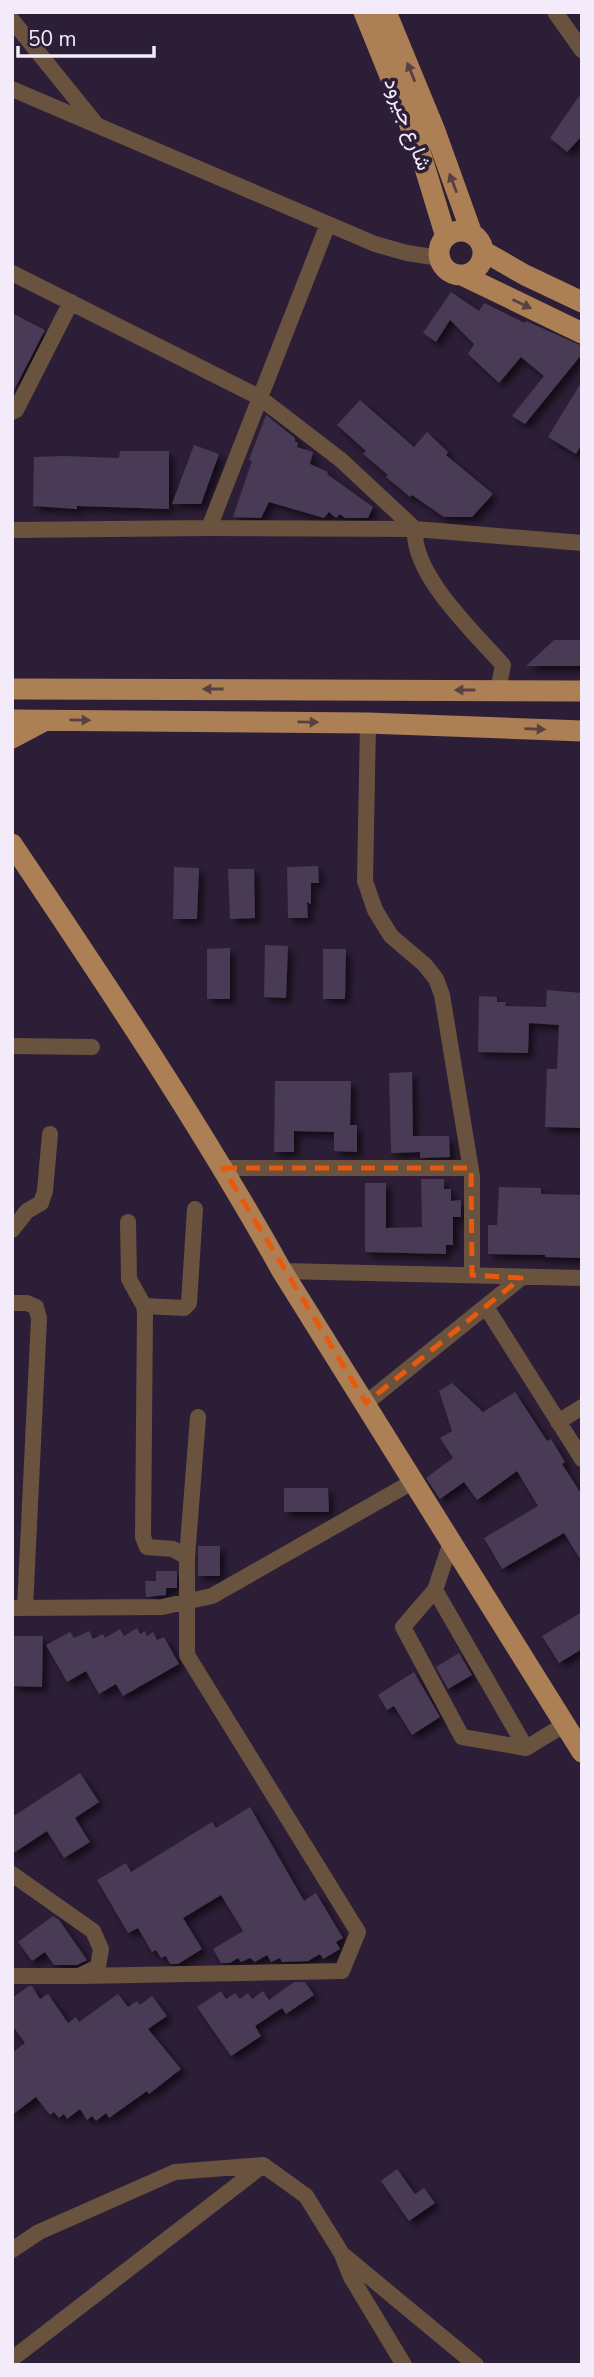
<svg xmlns="http://www.w3.org/2000/svg" width="594" height="2377" viewBox="0 0 594 2377" font-family="'Nunito Sans',Vazirmatn,sans-serif">
  <defs>
    <filter id="shadow"><feDropShadow dx="5" dy="5" stdDeviation="3.5" flood-color="#0009"/></filter>
  </defs>
  <rect width="100%" height="100%" fill="#2d1e37"/>
  <path fill="#493a54" filter="url(#shadow)" d="M582 92V136L567 152 550 138Z
    M451 292 479 311 484 303 525 323 526 321 582 346V354L525 424 512 416 544 376 521 357 499 383 468 354 474 344 450 320 436 342 423 333Z
    M12 313 45 330 12 394Z
    M582 381V444L576 454 548 437Z
    M360 400 414 447 427 432 448 452 446 455 493 494 472 517H444L412 495 410 497 386 477 388 475 363 454 366 451 337 425Z
    M266 415 295 438V441L298 443 297 447 313 452 310 464 328 472 327 474 373 507 368 518H345L340 514 336 518 329 512 324 518 269 502 261 518 233 517 252 461 249 460Z
    M194 445 219 454 201 504H172Z
    M120 451H169V509L77 506V509L33 506 34 457 64 456 119 458Z
    M554 640H582V666H526Z
    M318 866 319 883H311V904L307 902 308 918H288L287 867Z
    M174 867 199 868 197 919H173Z
    M228 869H254L255 918 230 919Z
    M265 945 288 946 286 998 264 997Z
    M230 948V999H207V949Z
    M323 949H346L345 999H323Z
    M547 990 582 993V1128L545 1127 547 1069H557L559 1025 529 1023 528 1053 478 1052 479 996 497 997V1002H506L505 1006 546 1007Z
    M412 1072 413 1136H449L450 1157 420 1158V1152L391 1153 389 1073Z
    M275 1081H351L350 1125H357V1152L334 1151V1132L294 1131V1152H274Z
    M421 1179H444V1189H451V1201L461 1200V1217H453V1245H446V1254L365 1252V1183H386V1228L422 1227Z
    M499 1187 541 1188V1194L582 1195V1258L545 1257V1255L488 1254V1225H497Z
    M452 1383 483 1412 515 1392 547 1441 551 1439 565 1462 562 1464 582 1495V1562L564 1533 502 1569 484 1538 538 1506 517 1471 477 1500 464 1482 440 1499 426 1478 453 1458 440 1438 452 1431 439 1391Z
    M284 1488H328L329 1512H284Z
    M198 1546H220V1576H198Z
    M156 1571H177V1588H166V1595L146 1597 145 1581H156Z
    M582 1612V1649L559 1663 542 1636Z
    M137 1628 140 1634 145 1631 147 1636 153 1632 157 1640 164 1637 179 1664 123 1696 116 1684 99 1694 86 1671 67 1682 46 1645 70 1632 74 1638 89 1631 93 1639 103 1634 105 1638 120 1629 124 1636Z
    M12 1636H43L42 1687 12 1686Z
    M459 1653 472 1675 448 1689 436 1667Z
    M414 1672 440 1717 412 1735 394 1706 387 1710 378 1695Z
    M80 1773 99 1802 75 1818 90 1842 64 1858 47 1831 12 1854V1817Z
    M250 1807 304 1901 316 1893 343 1938 336 1942 340 1949 323 1959 320 1954 308 1961 282 1962 280 1958 271 1962 267 1955 255 1962 250 1958 241 1962 238 1958 230 1963H221L213 1949 243 1931 221 1895 183 1918 202 1949 178 1964H170L166 1956 161 1958 156 1950 152 1952 138 1928 128 1933 97 1880 126 1863 131 1872 212 1822 216 1828Z
    M53 1916 59 1920 87 1960 77 1965H54L45 1952 32 1961 18 1942Z
    M294 1982H305L314 1995 286 2014 282 2008 255 2026 261 2036 231 2056 197 2007 221 1991 226 1999 235 1993 240 1999 248 1993 252 1999 263 1991 269 2000Z
    M29 1986H32L40 1999 48 1994 68 2023 76 2017 79 2022 118 1994 128 2007 137 2001 140 2005 152 1996 167 2016 148 2029 181 2069 149 2094 147 2091 109 2118 106 2113 96 2121 92 2116 87 2120 80 2109 67 2119 64 2114 59 2118 54 2112 50 2115 36 2097 12 2115V2053L25 2043 12 2025V1998Z
    M397 2169 415 2194 424 2188 435 2203 409 2221 381 2181Z"/>
  <g fill="none" stroke-linecap="round" stroke-linejoin="round">
    <path stroke="#69533f" stroke-width="16" d="M555 12 582 50
      M12 20 96 124
      M12 89 375 244 407 253 440 258
      M12 273 259 397 341 460 415 529
      M12 412 16 410 71 302
      M209 528 328 224
      M415 529C412 575 474 632 503 665L498 690
      M12 530 209 528 415 529 582 543
      M368 723 365 881 375 910 391 936 425 965 436 979 442 995 472 1176V1275
      M12 1046 92 1047
      M223 1168H471
      M128 1222 129 1279 144 1306 145 1313 143 1537 147 1547 173 1549 187 1557
      M12 1230 27 1211 41 1203 45 1191 50 1134
      M282 1271 582 1278
      M12 1303H27L36 1307 39 1318 25 1608
      M144 1306 184 1308 189 1303 195 1209
      M486 1307 582 1459
      M366 1403 521 1278
      M558 1422 582 1407
      M451 1542 435 1590 526 1748 564 1725
      M435 1590 403 1627 462 1737 526 1748
      M12 1608 162 1607 212 1596 414 1481
      M12 1874 93 1931 101 1949 98 1967 79 1976H12
      M79 1976 342 1971 358 1932 187 1655V1557L198 1417
      M12 2250 39 2232 175 2172 263 2165 306 2196 342 2254 476 2365
      M343 2257 351 2277 404 2365
      M12 2359 262 2166"/>
    <path stroke="#ac7f55" stroke-width="21" d="M364 12 418 145 446 237
      M386 12 435 131 472 234
      M439 253a22 22 0 1 1 44 0a22 22 0 1 1-44 0Z
      M483 251 525 275 582 302
      M462 275 582 333
      M12 689 582 691
      M12 720 368 723 582 731
      M12 738 44 721
      M12 844C106 984 200 1124 282 1271L582 1752"/>
  </g>
  <defs><path id="oneway-solid" d="M-6-.8H1V-3.2L6.5 0L1 3.2V.8H-6Z" transform="scale(1.75)"/></defs>
  <g fill="#594042">
    <use href="#oneway-solid" transform="translate(411 72) rotate(-112)"/>
    <use href="#oneway-solid" transform="translate(453 183) rotate(-111)"/>
    <use href="#oneway-solid" transform="translate(522 304) rotate(26)"/>
    <use href="#oneway-solid" transform="translate(213 689) rotate(-180)"/>
    <use href="#oneway-solid" transform="translate(465 690) rotate(-180)"/>
    <use href="#oneway-solid" transform="translate(80 720) rotate(1)"/>
    <use href="#oneway-solid" transform="translate(308 722) rotate(1)"/>
    <use href="#oneway-solid" transform="translate(535 729) rotate(2)"/>
  </g>
  <path fill="none" stroke="#e8590c" stroke-width="5" stroke-dasharray="14 9" stroke-linejoin="round" d="M223 1168H471L472 1275 521 1278 366 1403Z"/>
  <g text-anchor="middle" dominant-baseline="central" stroke-width="7" stroke-linejoin="round" paint-order="stroke">
    <g font-size="21" fill="#f3eafa" stroke="#2d1e37">
      <text transform="translate(408 124) rotate(69)">شارع جيرود</text>
    </g>
  </g>
  <rect width="594" height="2377" fill="none" stroke="#f3eafa" stroke-width="28"/>
  <path d="M18 46v10h136v-10" fill="none" stroke="#f3eafa" stroke-width="3.5"/>
  <text x="28" y="46" font-size="21" fill="#f3eafa" stroke="#2d1e37" stroke-width="5" paint-order="stroke">50 m</text>
</svg>
